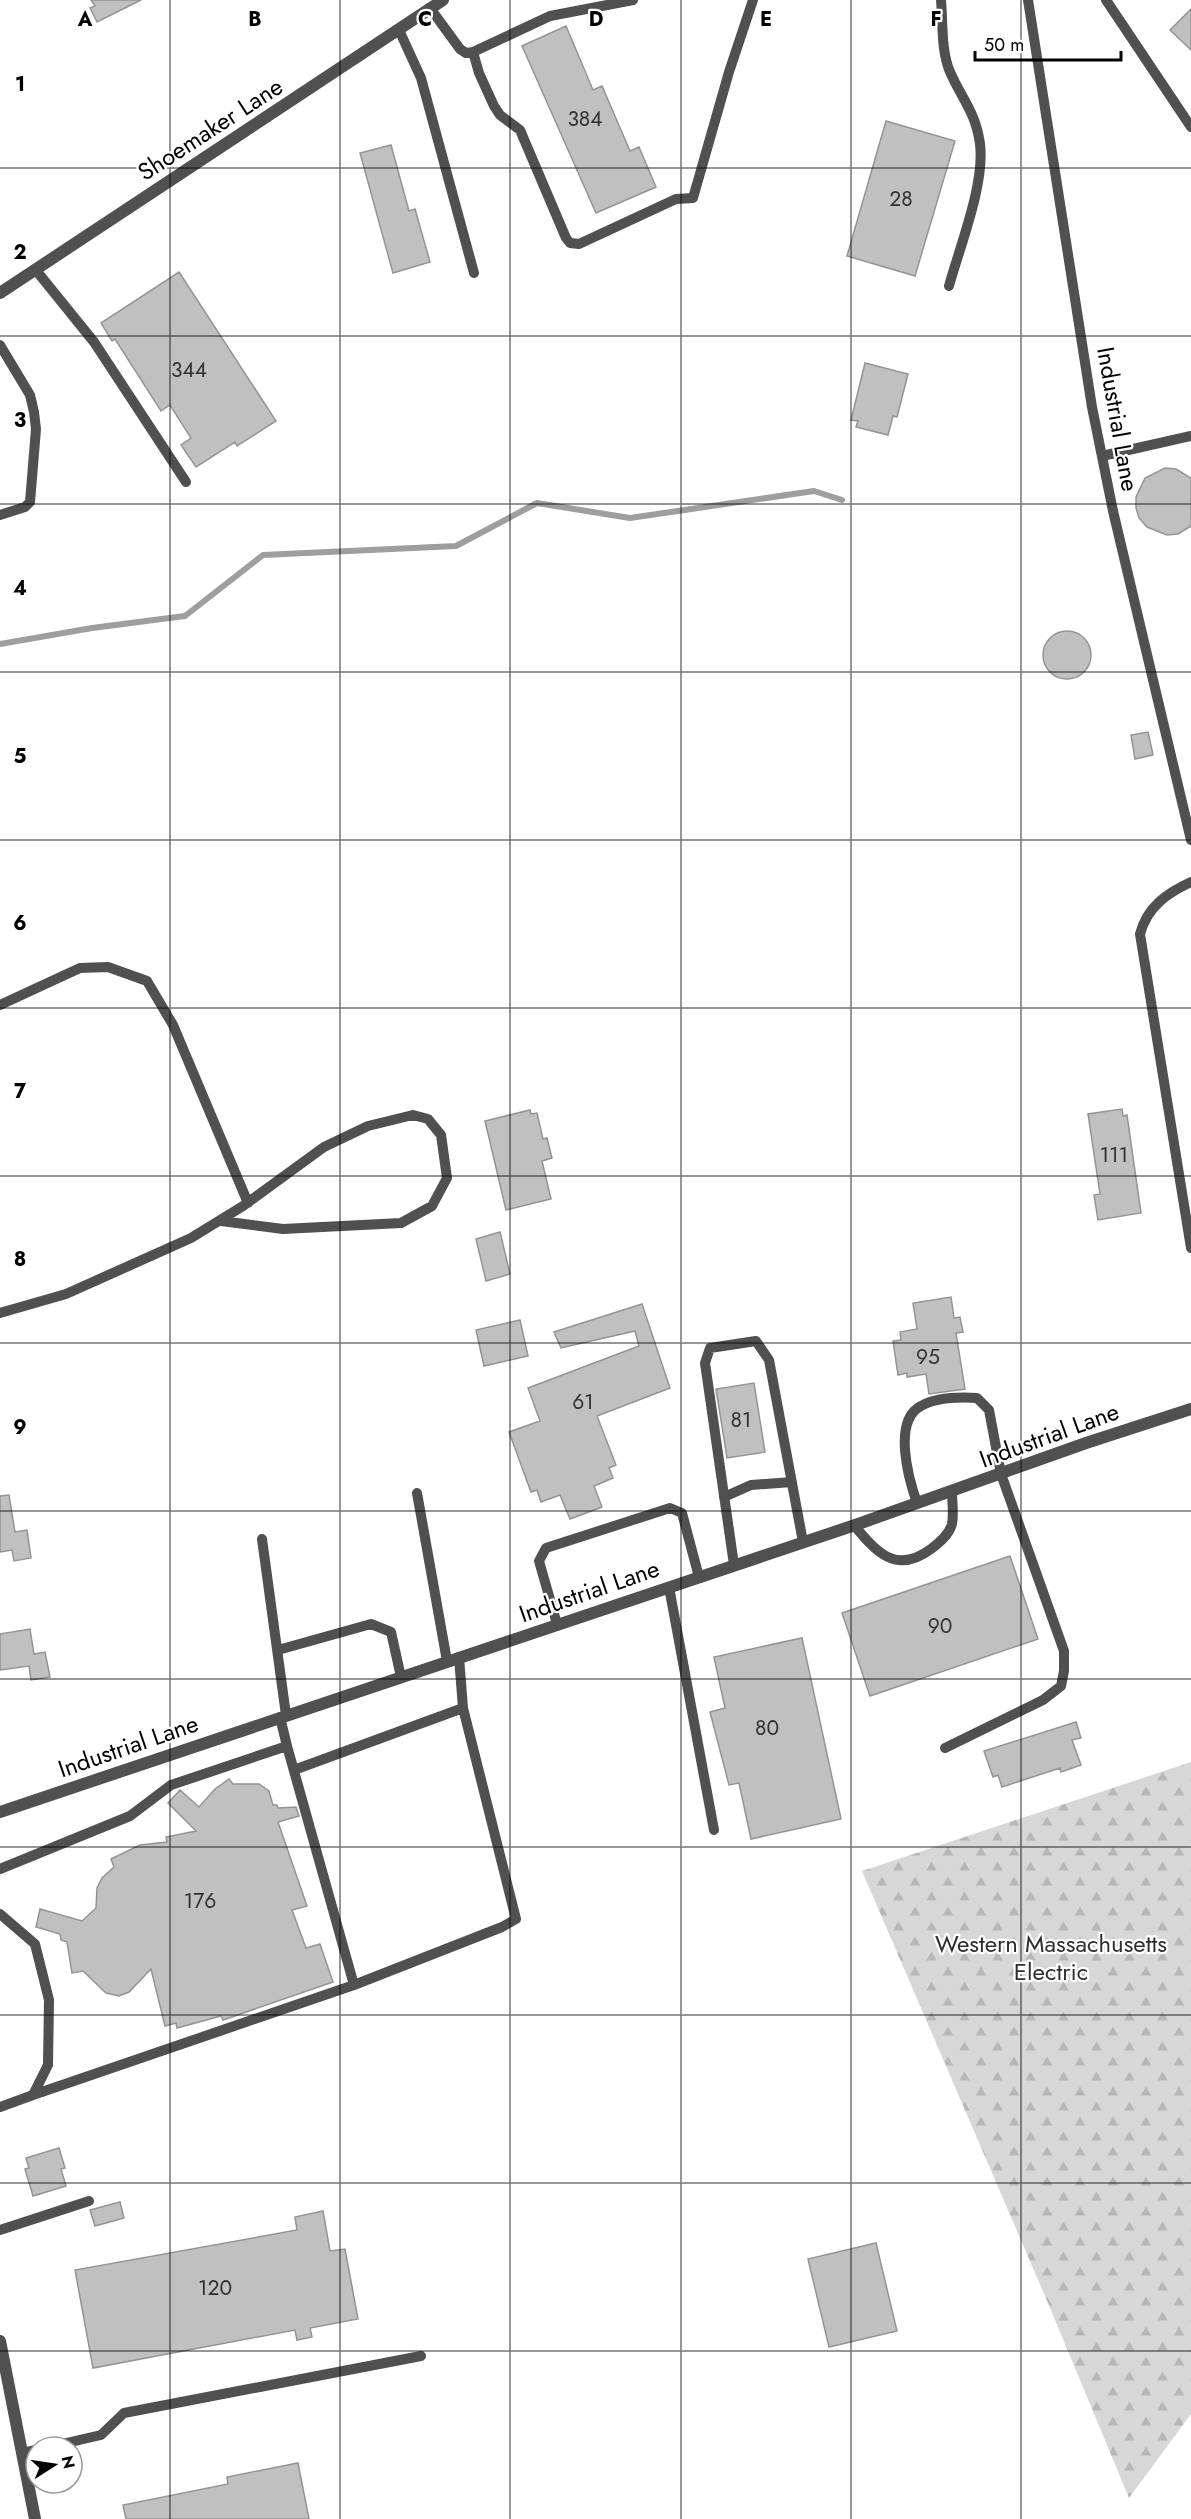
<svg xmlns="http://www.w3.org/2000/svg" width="1191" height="2519" viewBox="0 0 1191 2519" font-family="Jost,sans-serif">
  <defs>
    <pattern id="forest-firs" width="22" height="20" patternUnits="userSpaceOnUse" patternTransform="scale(1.5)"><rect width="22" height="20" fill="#d7d7d7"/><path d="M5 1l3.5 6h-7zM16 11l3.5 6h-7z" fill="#b7b7b7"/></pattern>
  </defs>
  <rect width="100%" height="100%" fill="#fff"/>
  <path fill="url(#forest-firs)" d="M1191 1762V2414L1129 2498 1048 2303 862 1871Z"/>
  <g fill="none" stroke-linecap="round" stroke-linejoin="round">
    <path stroke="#9e9e9e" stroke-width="6" d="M0 644 92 628 185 616 263 555 456 546 537 503 630 518 814 491 842 500"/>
  </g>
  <path fill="#c0c0c0" stroke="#949494" stroke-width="1.5" d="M91 0H141L97 22 90 8 95 6Z
    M1191 9V50L1170 30Z
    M566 26 593 90 602 86 630 151 639 147 656 187 596 213 522 46Z
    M886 121 955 141 915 276 847 256Z
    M391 145 409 211 415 209 430 262 393 273 360 153Z
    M179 272 276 421 237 446 235 442 196 467 181 445 191 438 170 405 161 411 115 339 112 341 101 323Z
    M865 363 908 374 897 417 893 416 888 435 856 427 858 421 851 420Z
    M1165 468 1176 469 1191 478V526L1178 534 1167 535 1147 527 1139 518 1136 508V497L1145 478Z
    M1043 655a24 24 0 1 1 48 0a24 24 0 1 1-48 0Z
    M1148 732 1153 755 1135 759 1131 735Z
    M1122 1109 1123 1116 1127 1115 1141 1213 1098 1220 1094 1195 1100 1194 1088 1114Z
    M530 1110 531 1114 537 1113 543 1139 547 1138 552 1158 542 1161 551 1199 506 1210 485 1121Z
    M500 1232 510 1274 486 1281 476 1239Z
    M951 1297 954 1318 960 1317 963 1332 956 1333 965 1389 929 1394 926 1374 907 1377V1373L898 1375 893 1341 901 1340 900 1332 917 1329 913 1303Z
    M642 1304 670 1388 597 1416 616 1465 609 1468 613 1478 594 1486 602 1507 570 1519 560 1495 541 1502 537 1490 531 1492 509 1432 540 1421 528 1388 639 1346 635 1331 561 1348 554 1332Z
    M520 1320 528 1356 484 1366 476 1330Z
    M754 1383 765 1452 727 1458 716 1389Z
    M9 1495 15 1532 27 1530 31 1558 14 1561 12 1550 0 1552V1496Z
    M1010 1556 1038 1639 870 1696 842 1613Z
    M30 1629 34 1654 45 1652 50 1677 31 1680 29 1666 0 1670V1634Z
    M802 1638 841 1819 751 1839 739 1783 729 1785 710 1712 725 1708 714 1657Z
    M1076 1722 1081 1738 1072 1740 1081 1765 1061 1772 1060 1768 1002 1787 998 1775 993 1777 984 1751Z
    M229 1779 233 1784H259L269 1791 273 1805H277L278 1808 296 1807 299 1816 278 1822 307 1906 292 1910 306 1948 320 1944 333 1982 223 2020 221 2016 177 2028 176 2023 165 2026 151 1969 129 1992 119 1996 106 1993 83 1971 72 1973 67 1942 61 1940 60 1934 36 1927 40 1909 82 1921 96 1908 97 1888 102 1878 114 1867 111 1859 140 1845 167 1842 166 1837 196 1831 168 1803 180 1790 199 1807 215 1789Z
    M59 2148 65 2168 61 2169 66 2186 33 2196 25 2169 29 2168 26 2158Z
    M120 2202 124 2218 95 2226 90 2210Z
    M323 2211 330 2251 345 2249 358 2319 310 2328 312 2337 297 2340 295 2330 93 2368 75 2270 297 2230 295 2217Z
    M876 2243 897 2331 829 2347 808 2259Z
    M298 2463 309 2519H126L123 2505 228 2484 227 2477Z"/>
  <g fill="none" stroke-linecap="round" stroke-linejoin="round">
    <path stroke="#505050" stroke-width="10" d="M941 0C943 23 941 51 950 72 962 99 976 113 980 144 985 184 960 246 949 286
      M1028 0 1092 407 1113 511 1191 840
      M1106 0 1191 127
      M430 8 460 49 466 53 473 52 550 16 633 0
      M399 30 421 78 474 273
      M473 52 479 73 494 106 500 115 520 130 566 238 570 243 579 244 676 199 693 198 729 72 753 0
      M35 269 94 342 186 482
      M0 345 30 395 34 412 36 429 30 502 25 507 0 515
      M1102 456 1191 436
      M1191 882C1167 893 1147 907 1140 934L1191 1248
      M0 1005 80 968 108 967 147 981 173 1025 248 1203
      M0 1313 66 1294 191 1238 243 1206 324 1147 368 1126 413 1115 428 1119 441 1135 447 1178 432 1206 401 1223 283 1229 221 1221
      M417 1493 447 1661
      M724 1497 751 1485 792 1482
      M917 1503C909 1480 892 1421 921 1406 937 1397 960 1397 977 1398L989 1410 1001 1474 1064 1651V1671L1061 1686 1043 1700 945 1748
      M854 1525C876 1552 896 1575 931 1549 939 1543 949 1535 952 1524 954 1514 952 1502 952 1491
      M262 1539 286 1715
      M734 1565 705 1363 710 1348 756 1341 769 1360 803 1542
      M669 1587 714 1830
      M557 1624 539 1561 546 1548 670 1508 682 1513 699 1577
      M278 1650 371 1624 391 1632 401 1677
      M287 1746 354 1985 502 1927 516 1919 463 1708 459 1657
      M294 1770 463 1708
      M0 1869 130 1816 171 1785 287 1746 280 1717
      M0 1914 35 1944 49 2000 48 2065 33 2095 0 2107
      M33 2095 354 1985
      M0 2230 89 2201
      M49 2447 101 2435 124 2413 421 2356
      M22 2453 36 2450"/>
    <path stroke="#505050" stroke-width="12" d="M0 1812 861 1523 1086 1443 1191 1409"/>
    <path stroke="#505050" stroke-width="12" d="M0 293 443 0
      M0 2341 35 2519"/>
  </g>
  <path fill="none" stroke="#000" stroke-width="1.5" stroke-opacity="0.55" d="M170 0V2519M340 0V2519M510 0V2519M681 0V2519M851 0V2519M1021 0V2519M0 168H1191M0 336H1191M0 504H1191M0 672H1191M0 840H1191M0 1008H1191M0 1176H1191M0 1343H1191M0 1511H1191M0 1679H1191M0 1847H1191M0 2015H1191M0 2183H1191M0 2351H1191"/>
  <g text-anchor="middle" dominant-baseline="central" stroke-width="4.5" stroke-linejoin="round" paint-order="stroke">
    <g font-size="21" fill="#303030">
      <text x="585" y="119">384</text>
      <text x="901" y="199">28</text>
      <text x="189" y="370">344</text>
      <text x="1114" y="1155">111</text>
      <text x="928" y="1357">95</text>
      <text x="583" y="1402">61</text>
      <text x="741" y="1420">81</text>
      <text x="940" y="1626">90</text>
      <text x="767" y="1728">80</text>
      <text x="200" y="1901">176</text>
      <text x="215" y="2288">120</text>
    </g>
    <g font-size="24" fill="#000" stroke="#fff">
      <text transform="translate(210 129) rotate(-33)">Shoemaker Lane</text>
      <text transform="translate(1118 419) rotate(80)">Industrial Lane</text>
      <text transform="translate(1049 1435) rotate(-20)">Industrial Lane</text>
      <text transform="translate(589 1591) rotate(-19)">Industrial Lane</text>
      <text transform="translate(128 1746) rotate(-19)">Industrial Lane</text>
    </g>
    <g font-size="24" fill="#2e2e2e" stroke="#fff">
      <text x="1051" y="1943">Western Massachusetts<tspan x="1051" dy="28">Electric</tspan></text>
    </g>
  </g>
  <g font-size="20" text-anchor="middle" font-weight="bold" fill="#000" stroke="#fff" stroke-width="4.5" stroke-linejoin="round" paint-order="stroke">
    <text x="85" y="26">A</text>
    <text x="255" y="26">B</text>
    <text x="425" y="26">C</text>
    <text x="596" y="26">D</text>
    <text x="766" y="26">E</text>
    <text x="936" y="26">F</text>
    <text x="20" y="91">1</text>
    <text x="20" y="259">2</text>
    <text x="20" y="427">3</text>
    <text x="20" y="595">4</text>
    <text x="20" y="763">5</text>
    <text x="20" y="930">6</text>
    <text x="20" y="1098">7</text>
    <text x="20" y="1266">8</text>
    <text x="20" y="1434">9</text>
  </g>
  <g transform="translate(54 2465) rotate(78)"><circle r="28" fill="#ffffff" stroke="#999999" stroke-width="1.5"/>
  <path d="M0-4.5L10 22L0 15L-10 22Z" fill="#000000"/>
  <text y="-9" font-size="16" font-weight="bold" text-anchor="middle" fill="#000000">N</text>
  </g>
  <path d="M975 51v9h146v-9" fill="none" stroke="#000000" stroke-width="3"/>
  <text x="984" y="51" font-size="18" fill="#000000" stroke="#ffffff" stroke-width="4.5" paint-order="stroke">50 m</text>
</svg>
